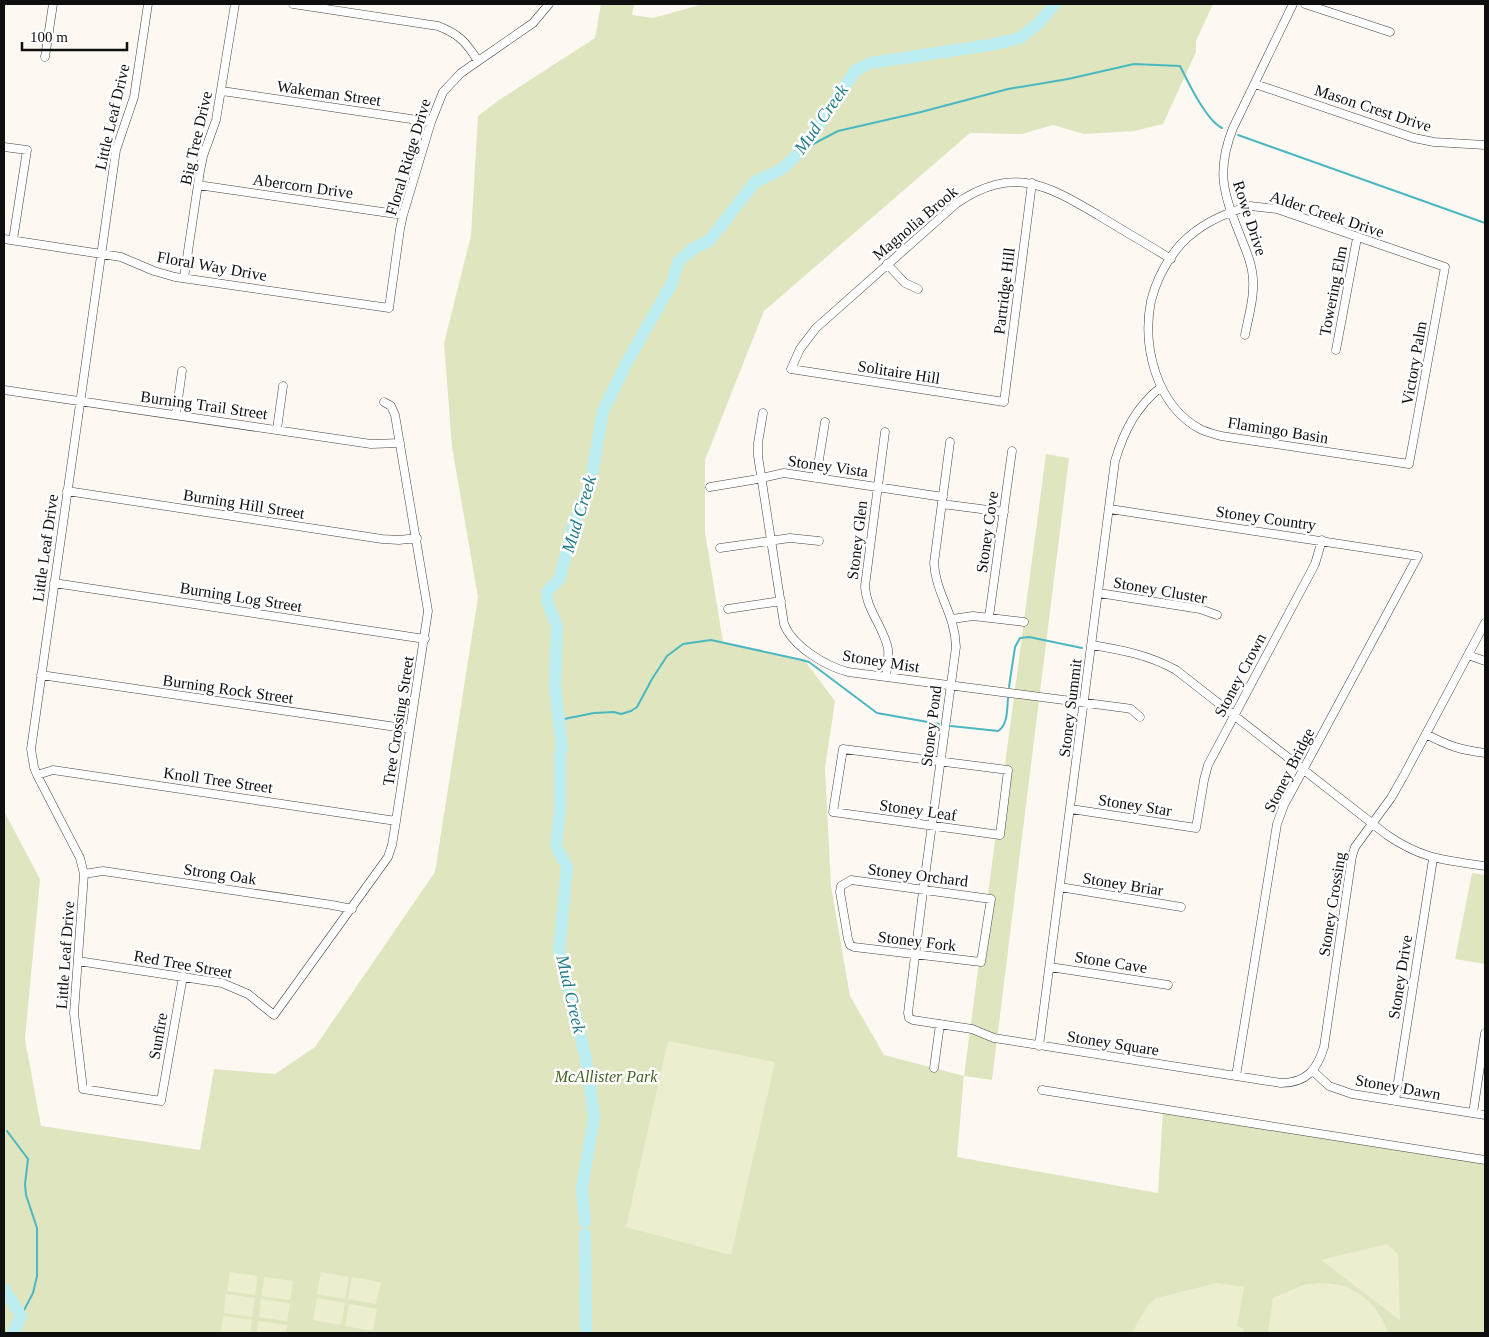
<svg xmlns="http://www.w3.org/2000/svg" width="1489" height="1337" viewBox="0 0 1489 1337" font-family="'Times New Roman',serif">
  <rect width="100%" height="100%" fill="#fef8f3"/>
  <path fill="#dfe6bf" d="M601 4H634L632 15 653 18 703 4H1213L1196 41V52L1163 124 1134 131 1084 134 1053 125 1022 134 970 133 764 311 705 460V532L723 642 805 661 835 701 825 768 831 886 850 996 884 1055 964 1076 1046 454 1069 458 992 1080 964 1076 957 1157 1158 1193 1163 1111 1485 1163V1333H4V811L40 879 25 1039 41 1126 200 1150 214 1069 275 1074 315 1047 435 872 478 597 452 447 444 343 471 235 478 116 499 100 595 38Z
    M1472 873 1485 875V964L1455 959Z"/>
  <path fill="#edeed0" d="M668 1041 775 1062 731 1255 626 1227Z
    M1387 1244 1398 1254 1400 1320 1321 1260Z
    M230 1272 258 1276 255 1295 227 1291Z
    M321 1272 349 1277 345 1299 317 1294Z
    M264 1277 293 1281 290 1300 262 1296Z
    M352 1277 381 1282 376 1304 348 1299Z
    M1217 1283 1244 1287 1237 1326 1244 1329 1243 1333H1132L1147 1306 1157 1298Z
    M1320 1283C1328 1284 1337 1284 1344 1286 1365 1294 1382 1312 1388 1333H1268L1273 1298 1303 1285Z
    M226 1294 255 1298 252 1317 224 1313Z
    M317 1298 345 1303 341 1325 313 1320Z
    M261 1299 290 1303 287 1321 259 1317Z
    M349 1304 377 1309 373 1331 345 1326Z
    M223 1316 252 1320 250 1333H221Z
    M258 1321 287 1325 286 1333H257Z"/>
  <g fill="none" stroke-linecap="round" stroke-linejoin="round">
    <path stroke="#4ab7c1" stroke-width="2" d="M1238 135 1485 223
      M802 150 838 131 921 112 1008 89 1068 79 1134 64 1180 66C1188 82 1206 120 1222 128
      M1009 687 1015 647 1020 638 1029 637 1082 648
      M559 720 594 713 614 712 621 714 631 711 637 707 652 679 667 656 683 644 711 640 802 660 809 662 877 713 939 724
      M951 726 998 731C1008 725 1007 709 1008 698
      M7 1131 28 1159 25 1184 26 1195 37 1228V1276L33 1293 21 1316"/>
    <path stroke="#bceef1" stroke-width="12" d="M585 1222 582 1187 594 1118 586 1058 559 952 567 867 556 846 560 809V754L562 747 555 686 557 626 547 601V592L560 578 573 524 590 485 603 411 627 362 672 283 678 262 694 248 709 241 755 182 782 169 802 150 855 71 870 63 990 45 1020 38 1039 23 1055 4
      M585 1234 586 1333
      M4 1289 21 1316 13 1333"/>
    <defs>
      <path id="street" d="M148 4 134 97 116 150 31 749 34 767 37 775 80 858 84 874 74 1013 83 1089 161 1101 183 976
        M293 4 438 26C459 34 466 42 478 61
        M1305 4 1390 32
        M45 57 53 4
        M1255 84 1414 138 1434 142 1485 145
        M222 91 431 122
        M4 147 27 150 13 240
        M1032 183 1004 402 791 369 800 349 816 328 957 203C1013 165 1047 185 1098 215 1122 230 1147 244 1171 259
        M198 185 403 215
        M1250 206 1277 209 1445 267 1409 464 1221 436C1214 434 1206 432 1200 429 1156 405 1142 346 1151 301 1156 281 1167 260 1181 244 1200 224 1224 213 1250 206Z
        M4 239 121 257 154 271 175 277 389 308 400 229 403 215 431 122 443 92 461 73 533 23 549 4
        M887 264 905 283 918 289
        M184 278 200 171 203 156 216 120 235 4
        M1245 335C1249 314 1256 292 1252 271 1250 258 1244 246 1240 235 1223 193 1216 171 1233 128L1293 4
        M1336 350 1357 238
        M4 390 371 444 400 443
        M763 413 758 443V456L784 624C793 647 826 666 848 672L1125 708 1131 709 1140 717
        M176 414 182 371
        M277 429 283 386
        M885 432 865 586C866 610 884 627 888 649 889 658 887 668 886 677
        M950 442 934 563C936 595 955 613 956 647L923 891 908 1013 909 1018 913 1020 972 1029 994 1038 1281 1083C1306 1083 1317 1070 1324 1047L1352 856 1355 847 1391 798 1403 777 1485 623
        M816 478 825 422
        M710 487 752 480 784 473 943 497
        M67 491 382 539 399 540 417 538
        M942 504 1004 512
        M1110 509 1418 556 1303 770 1284 805 1277 824 1236 1076
        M720 548 790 538 819 541
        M54 583 425 639
        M1099 593 1200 609 1217 615
        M728 609 781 601
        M989 617 1012 451
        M952 619 973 616 1024 622
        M1092 645C1122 650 1149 655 1176 670L1387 835C1422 859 1444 860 1485 866
        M1468 655 1485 661
        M41 675 410 729
        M1426 734C1448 746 1461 750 1485 753
        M843 749 1008 770 1000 835 833 812Z
        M37 775 53 770 396 821
        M1071 809 1196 828 1204 780 1208 765 1315 564 1322 540
        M84 874 103 871 332 905 352 909
        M851 880 991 899 981 962 854 947 850 945 848 939 840 892 841 886Z
        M1060 887 1181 907
        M78 961 222 983 248 994 274 1015 388 857 392 845 396 821 428 611 395 415 391 406 384 402
        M1050 967 1168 985
        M1039 1046 1115 461C1124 431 1136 407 1161 387
        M934 1068 940 1024
        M1313 1071 1329 1086 1352 1094 1485 1115
        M1042 1090 1485 1160
        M1395 1101 1433 859
        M1473 1113 1485 1033"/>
    </defs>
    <use href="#street" stroke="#424242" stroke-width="9"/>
    <use href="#street" stroke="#fff" stroke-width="8"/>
  </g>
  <g text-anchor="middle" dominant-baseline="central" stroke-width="5" stroke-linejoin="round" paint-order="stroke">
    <g font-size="16" fill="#0f0f0f" stroke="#fff">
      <text transform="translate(329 93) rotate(8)">Wakeman Street</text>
      <text transform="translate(1373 108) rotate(18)">Mason Crest Drive</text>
      <text transform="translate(112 117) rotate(-77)">Little Leaf Drive</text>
      <text transform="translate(196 138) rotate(-77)">Big Tree Drive</text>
      <text transform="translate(408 157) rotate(-73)">Floral Ridge Drive</text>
      <text transform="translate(303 186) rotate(8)">Abercorn Drive</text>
      <text transform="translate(1327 214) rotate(18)">Alder Creek Drive</text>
      <text transform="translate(1250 218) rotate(72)">Rowe Drive</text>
      <text transform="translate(915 223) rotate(-40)">Magnolia Brook</text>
      <text transform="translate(212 266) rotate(10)">Floral Way Drive</text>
      <text transform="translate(1004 291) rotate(-83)">Partridge Hill</text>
      <text transform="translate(1333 291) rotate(-79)">Towering Elm</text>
      <text transform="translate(1414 363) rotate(-80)">Victory Palm</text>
      <text transform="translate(899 372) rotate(9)">Solitaire Hill</text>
      <text transform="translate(204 405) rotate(8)">Burning Trail Street</text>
      <text transform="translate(1278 430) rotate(9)">Flamingo Basin</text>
      <text transform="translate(828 466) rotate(8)">Stoney Vista</text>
      <text transform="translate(244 504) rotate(9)">Burning Hill Street</text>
      <text transform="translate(1266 518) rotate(8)">Stoney Country</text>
      <text transform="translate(987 532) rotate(-82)">Stoney Cove</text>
      <text transform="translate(857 540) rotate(-83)">Stoney Glen</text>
      <text transform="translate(45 548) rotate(-82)">Little Leaf Drive</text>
      <text transform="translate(1160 590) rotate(10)">Stoney Cluster</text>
      <text transform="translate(241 597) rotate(9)">Burning Log Street</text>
      <text transform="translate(881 661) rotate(9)">Stoney Mist</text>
      <text transform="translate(1240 675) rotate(-62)">Stoney Crown</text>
      <text transform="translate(228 689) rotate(8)">Burning Rock Street</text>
      <text transform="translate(1070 708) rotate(-83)">Stoney Summit</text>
      <text transform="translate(398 721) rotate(-81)">Tree Crossing Street</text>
      <text transform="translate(931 726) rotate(-83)">Stoney Pond</text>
      <text transform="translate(1289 770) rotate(-63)">Stoney Bridge</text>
      <text transform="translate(218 780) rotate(8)">Knoll Tree Street</text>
      <text transform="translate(1135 805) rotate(9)">Stoney Star</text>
      <text transform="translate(918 810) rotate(8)">Stoney Leaf</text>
      <text transform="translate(220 874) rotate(8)">Strong Oak</text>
      <text transform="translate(918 875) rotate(7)">Stoney Orchard</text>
      <text transform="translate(1123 884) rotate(9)">Stoney Briar</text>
      <text transform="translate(1332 904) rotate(-81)">Stoney Crossing</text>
      <text transform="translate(917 941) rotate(7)">Stoney Fork</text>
      <text transform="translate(65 955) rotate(-86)">Little Leaf Drive</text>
      <text transform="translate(1111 962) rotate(9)">Stone Cave</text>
      <text transform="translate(183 964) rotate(10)">Red Tree Street</text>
      <text transform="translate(1400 977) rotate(-81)">Stoney Drive</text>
      <text transform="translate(158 1036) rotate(-80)">Sunfire</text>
      <text transform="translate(1113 1043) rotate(9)">Stoney Square</text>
      <text transform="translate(1398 1087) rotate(10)">Stoney Dawn</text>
    </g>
    <g font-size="16" font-style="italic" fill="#456225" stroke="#fff">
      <text x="606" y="1076">McAllister Park</text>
    </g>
    <g font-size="18" font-style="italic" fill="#217d89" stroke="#fff">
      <text transform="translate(821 119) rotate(-55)">Mud Creek</text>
      <text transform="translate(579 514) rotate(-73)">Mud Creek</text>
      <text transform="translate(571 994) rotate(77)">Mud Creek</text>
    </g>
  </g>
  <rect width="1489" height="1337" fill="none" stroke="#0f0f0f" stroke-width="10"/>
  <path d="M22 42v8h105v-8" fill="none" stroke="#0f0f0f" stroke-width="2.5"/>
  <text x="30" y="42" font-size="15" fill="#0f0f0f" stroke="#ffffff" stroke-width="4" paint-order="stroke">100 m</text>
</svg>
